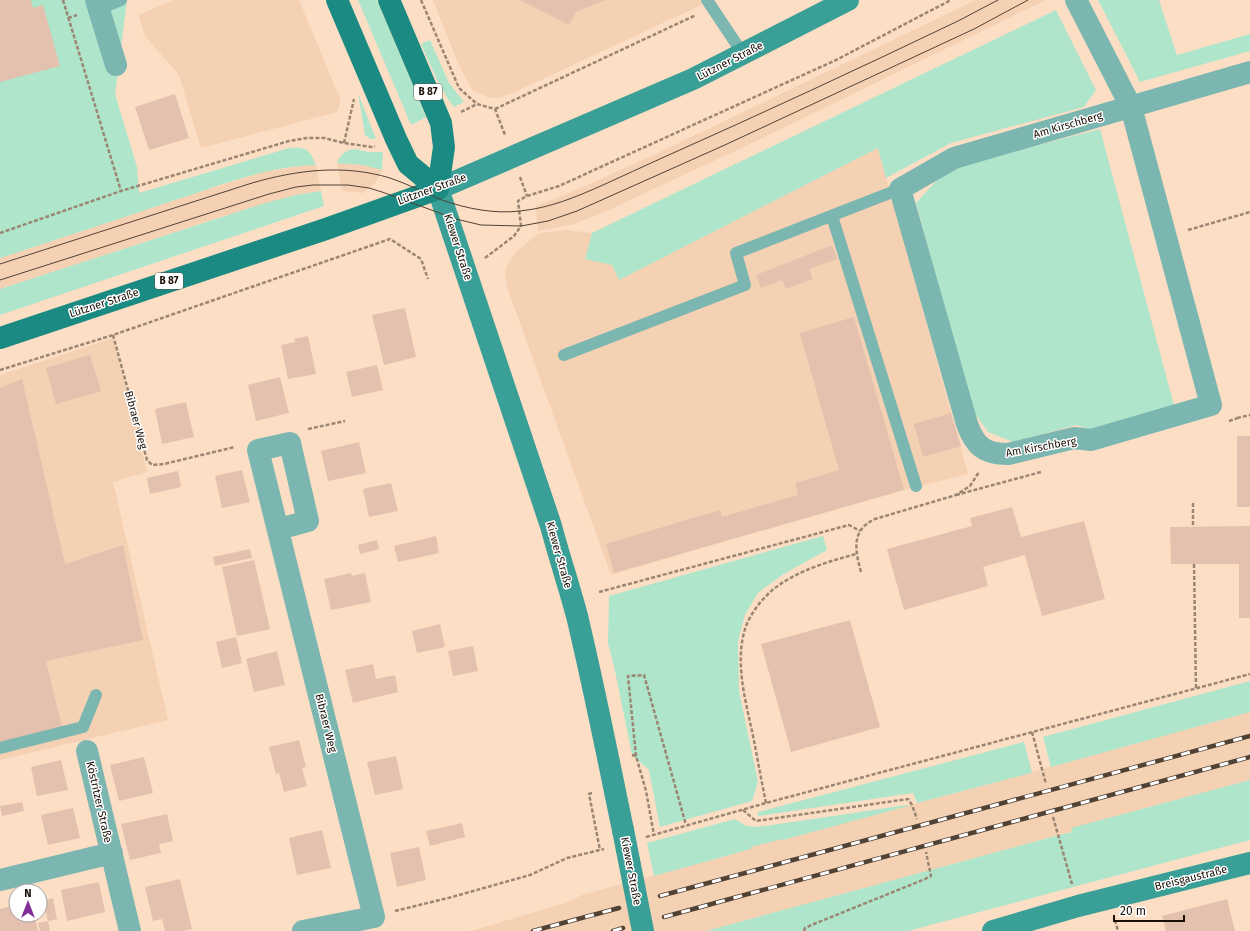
<svg xmlns="http://www.w3.org/2000/svg" width="1250" height="931" viewBox="0 0 1250 931" font-family="'Fira Sans',sans-serif">
  <rect width="100%" height="100%" fill="#fcdec4"/>
  <path fill="#f4d1b2" d="M173 0H299L341 101 337 112 201 148 179 75 144 35 139 15Z
    M433 0H712L513 93 499 98H490L473 91 467 81 458 63Z
    M976 0H1046L750 144 598 215 570 225 538 231 536 206 574 191 656 154Z
    M878 148 968 474 904 490 728 540 611 575 507 287 505 269 516 252 539 233 567 230 592 233 585 258 612 265 620 279Z
    M337 163 363 165 382 170 375 183 363 193 342 191Z
    M316 165 321 191 296 195 217 218 0 289V258L206 190 267 171 301 166Z
    M113 338 147 472 113 482 168 720 0 760V375Z
    M1250 712V780L1072 828V831L1059 835 706 931H471L566 903 582 895 751 849 750 847 782 838 783 840Z"/>
  <path fill="#aee5cb" d="M0 0H127L115 94 137 167 139 193 289 148C307 147 309 149 316 165 268 166 221 185 175 200 117 220 58 239 0 258Z
    M358 0H377L426 117 411 125Z
    M1098 0H1159L1177 55 1250 34V51L1140 82Z
    M1056 10 1096 90 1084 107 951 143 886 178 878 148 619 280 612 265 585 259 592 233Z
    M430 40 449 83 464 102 454 107C439 88 431 66 421 44Z
    M358 93 376 139H370L365 135Z
    M1100 129 1175 409 1096 431 1076 425 1013 442 988 432 971 408 916 203 947 169Z
    M355 149 368 152H383L382 170 363 165 337 163C340 154 346 150 355 149Z
    M321 191 324 206 0 315V289L262 204 296 195Z
    M823 536 827 550 782 575 758 593 745 615 738 641 739 691 758 782 752 801 660 827 649 770 632 755 615 671 608 643 609 596Z
    M1250 681V712L1051 767 1043 737Z
    M1024 742 1032 772 1031 773 917 803 913 793 758 816V812Z
    M1250 780V840L908 931H706L1059 835 1072 832 1071 828Z
    M907 805 908 806 783 840 782 839 751 847V849L654 876 647 843 735 819 746 826 758 827Z"/>
  <path fill="#e4c1ae" d="M0 0H31L33 8 43 5 60 66 0 82Z
    M520 0H605L576 12 569 25Z
    M175 94 189 138 149 150 135 107Z
    M832 245 837 259 809 269 813 279 786 289 782 280 761 288 756 275Z
    M405 308 416 357 384 365 372 315Z
    M854 317 904 490 614 573 606 544 720 510 722 517 798 495 795 483 839 470 800 333Z
    M308 336 316 374 288 379 281 345 295 342 294 339Z
    M90 355 101 391 56 404 46 368Z
    M377 365 383 390 352 397 346 372Z
    M280 377 289 413 256 421 248 385Z
    M22 379 65 564 123 545 143 640 46 661 62 727 0 742V388Z
    M186 402 194 437 162 444 155 409Z
    M951 413 961 446 923 457 914 424Z
    M1237 436H1250V507H1237Z
    M359 442 366 473 328 481 321 451Z
    M242 470 250 502 222 508 215 476Z
    M178 471 181 487 150 494 147 478Z
    M391 483 398 511 369 517 363 489Z
    M1012 507 1021 537 1084 521 1105 599 1042 616 1025 555 983 567 988 586 904 610 887 549 972 526 970 518Z
    M1250 526V618H1239V564H1171L1170 527Z
    M436 536 439 553 398 562 394 546Z
    M377 540 379 549 360 554 358 545Z
    M250 549 252 558 215 566 213 557Z
    M254 560 270 629 237 636 222 567Z
    M351 573 352 576 365 573 371 602 331 610 324 579Z
    M850 620 880 727 791 752 761 644Z
    M440 624 445 647 417 653 412 631Z
    M236 637 242 663 222 668 216 642Z
    M473 646 478 671 453 676 448 651Z
    M277 651 285 685 254 692 246 659Z
    M373 664 376 679 395 675 398 692 353 703 345 670Z
    M299 740 306 767 302 768 307 786 284 792 279 773 276 774 269 747Z
    M396 756 403 789 375 795 367 762Z
    M144 757 153 793 119 801 110 765Z
    M61 760 68 790 37 796 31 767Z
    M22 802 24 811 2 816 0 806Z
    M73 808 80 838 48 845 41 815Z
    M167 814 173 841 159 844 161 853 130 860 121 824Z
    M462 823 465 837 430 846 426 831Z
    M322 830 331 868 297 875 289 838Z
    M419 847 426 880 397 887 390 853Z
    M180 879 192 929 182 931H165L162 919 153 921 145 887Z
    M99 882 105 912 67 921 61 890Z
    M53 898 57 919 48 921 43 901Z
    M1227 899 1235 931H1166L1162 916Z
    M16 905V915H34L38 931H0V909Z
    M48 921 50 931H40L38 923Z"/>
  <g fill="none" stroke-linecap="round" stroke-linejoin="round">
    <path stroke="#9b8673" stroke-width="2.5" stroke-dasharray="4 2" stroke-linecap="butt" d="M63 0 121 191
      M421 0 459 88 477 104 495 109 505 135
      M68 18 77 15
      M495 109 696 15
      M461 112 477 104
      M344 143 354 99
      M520 177 527 196
      M1188 230 1250 212
      M0 233 121 191 289 141 307 138H324L344 143 372 147 375 146
      M485 258 514 236 521 226 518 201 527 196 559 186 836 60 951 0
      M113 335 147 460 152 465 164 464 235 447
      M0 370 113 335 390 239 421 259 428 279
      M1237 418 1250 415
      M1229 421 1238 418
      M308 429 345 421
      M956 495 1041 472
      M1193 503V526
      M1194 564 1196 689
      M861 572C855 550 851 530 875 519L956 495 970 486 979 472
      M599 592 849 525 860 531
      M1032 732 1046 784
      M632 755 636 756 646 791 654 835
      M636 756 628 676 644 675 686 825
      M592 793 589 794 600 850
      M766 803C761 779 757 755 752 731 745 699 735 662 745 629 750 614 762 598 775 588 799 570 827 562 856 554
      M743 810 756 821 908 799 912 805 917 819
      M1053 817 1072 884
      M646 837 766 803 1250 674
      M395 911 452 897 530 875 567 858 604 849
      M1115 920 1118 931
      M804 931 805 928 814 924 925 879 931 876 926 852"/>
    <path stroke="#7bb6b1" stroke-width="12" d="M707 0 743 54
      M99 9 121 0
      M832 216 916 486
      M564 355 745 285 736 253 900 189
      M0 748 83 727 96 695"/>
    <path stroke="#7bb6b1" stroke-width="22" d="M96 0 116 65
      M1076 0 1131 107 1211 405 1091 440 1074 438 1008 454C984 454 975 446 967 424L900 189 954 158 1250 72
      M279 529 308 521 290 443 258 450 374 917 303 931
      M87 751 130 931
      M0 880 112 853"/>
    <path stroke="#399f97" stroke-width="22" d="M623 830C608 758 594 687 577 616 569 586 559 556 551 526L438 189 693 79 848 0
      M993 931 1078 906 1250 863"/>
    <path stroke="#1b8a83" stroke-width="22" d="M337 0 396 139 408 164 438 189
      M389 0 441 123 444 147 438 189
      M0 338 326 229 438 189"/>
    <path stroke="#514236" stroke-width="1" d="M0 264 252 183C297 170 344 164 390 178 408 184 425 193 442 200 468 209 494 214 520 211 550 208 576 197 603 185 623 176 642 167 662 158 761 114 860 68 958 21L998 0
      M0 280 269 194 296 187 313 185H348L369 188 382 192 456 219 481 225 521 226 548 221 577 211 727 144 974 29 1028 0"/>
    <defs>
      <path id="rail" d="M660 896 1250 736
        M664 917 1250 757
        M533 931 619 908
        M613 931 623 928"/>
    </defs>
    <use href="#rail" stroke="#514236" stroke-width="4.5"/>
    <use href="#rail" stroke="#fff" stroke-width="3" stroke-dasharray="9" stroke-linecap="butt"/>
    <path stroke="#399f97" stroke-width="22" d="M623 830 643 931"/>
  </g>
  <g text-anchor="middle" dominant-baseline="central" stroke-width="3" stroke-linejoin="round" paint-order="stroke">
    <g fill="#fff" stroke="#5d5651" stroke-width="1">
      <rect x="414" y="84" width="28" height="16" rx="3"/>
      <rect x="155" y="273" width="28" height="16" rx="3"/>
    </g>
    <g font-size="10" font-weight="bold" fill="#180e06">
      <text x="428" y="92">B 87</text>
      <text x="169" y="281">B 87</text>
    </g>
    <g font-size="11" fill="#180e06" stroke="#fff">
      <text transform="translate(730 61) rotate(-27)">Lützner Straße</text>
      <text transform="translate(1068 125) rotate(-16)">Am Kirschberg</text>
      <text transform="translate(432 189) rotate(-20)">Lützner Straße</text>
      <text transform="translate(458 247) rotate(72)">Kiewer Straße</text>
      <text transform="translate(104 303) rotate(-18)">Lützner Straße</text>
      <text transform="translate(136 420) rotate(75)">Bibraer Weg</text>
      <text transform="translate(1041 447) rotate(-10)">Am Kirschberg</text>
      <text transform="translate(559 555) rotate(74)">Kiewer Straße</text>
      <text transform="translate(326 723) rotate(76)">Bibraer Weg</text>
      <text transform="translate(99 802) rotate(77)">Köstritzer Straße</text>
      <text transform="translate(631 871) rotate(79)">Kiewer Straße</text>
      <text transform="translate(1191 878) rotate(-14)">Breisgaustraße</text>
    </g>
  </g>
  <g transform="translate(28 903)"><circle r="19" fill="#ffffff" stroke="#a39f9b"/>
  <path d="M0-3L7 15L0 10L-7 15Z" fill="#832c99"/>
  <text y="-6" font-size="11" font-weight="bold" text-anchor="middle" fill="#180e06">N</text>
  </g>
  <path d="M1114 915v6h70v-6" fill="none" stroke="#180e06" stroke-width="2"/>
  <text x="1120" y="915" font-size="12" fill="#180e06" stroke="#ffffff" stroke-width="3" paint-order="stroke">20 m</text>
</svg>
